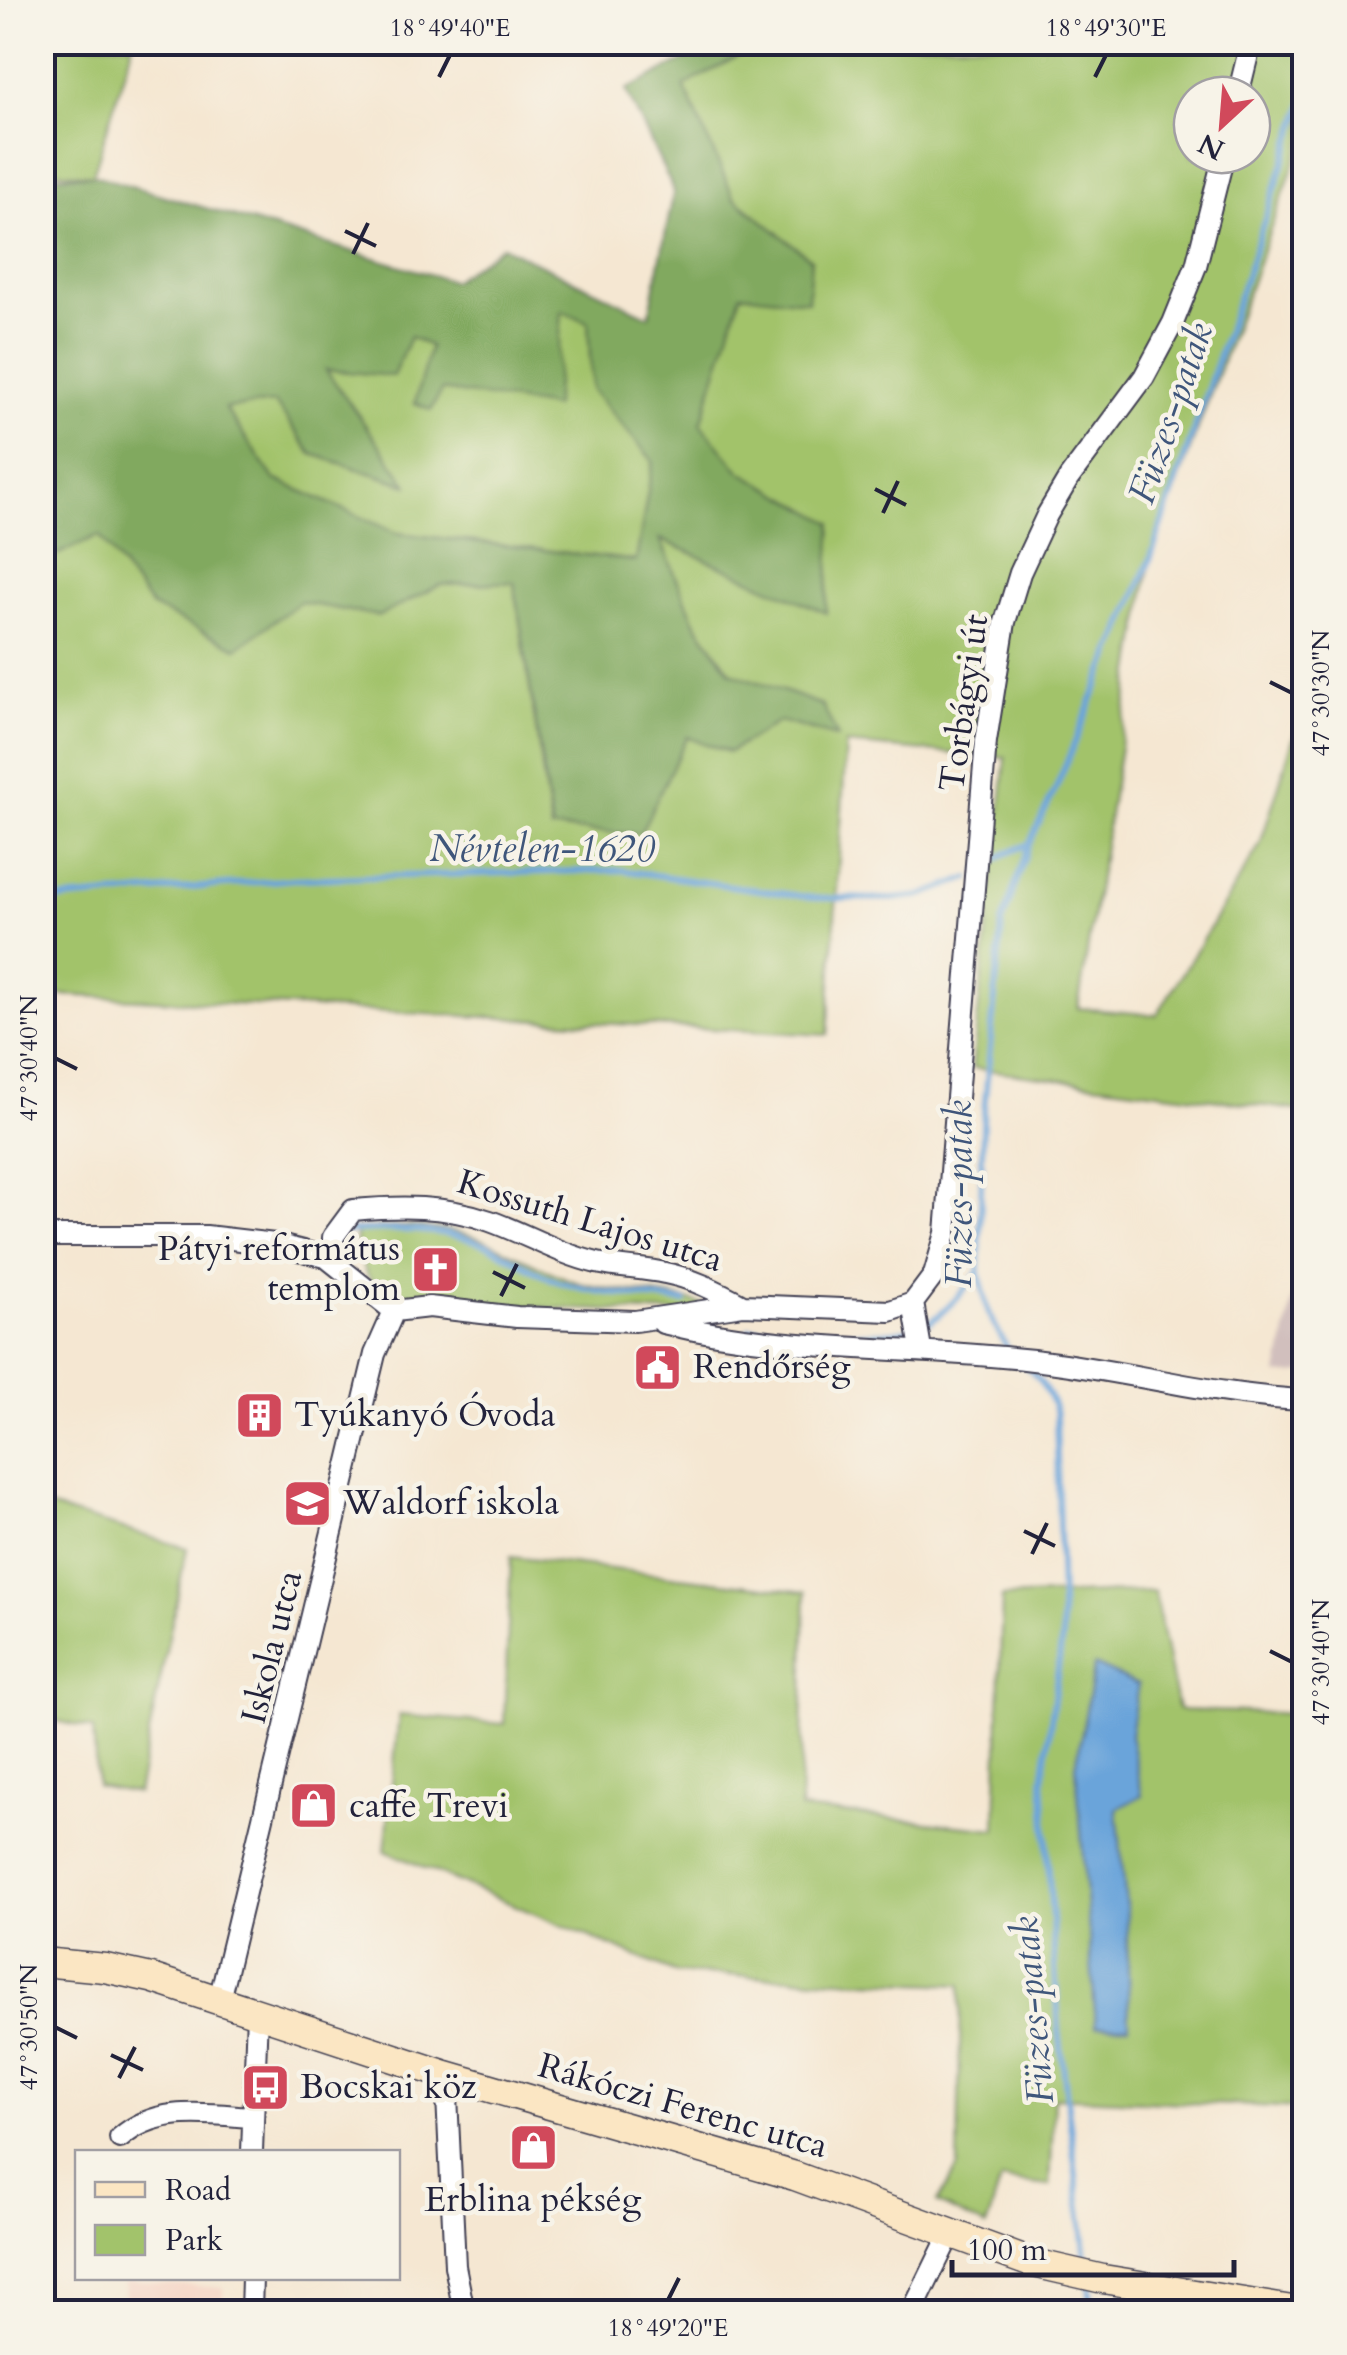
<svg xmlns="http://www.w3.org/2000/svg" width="1347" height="2355" viewBox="0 0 1347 2355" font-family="Cardo,serif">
  <rect width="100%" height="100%" fill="#f7f3e8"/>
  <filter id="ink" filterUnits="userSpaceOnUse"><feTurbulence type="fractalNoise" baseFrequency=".01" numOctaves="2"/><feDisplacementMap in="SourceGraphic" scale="20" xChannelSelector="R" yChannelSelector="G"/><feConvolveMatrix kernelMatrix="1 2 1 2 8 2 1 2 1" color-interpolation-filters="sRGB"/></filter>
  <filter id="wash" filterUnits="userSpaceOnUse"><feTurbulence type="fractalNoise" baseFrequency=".0048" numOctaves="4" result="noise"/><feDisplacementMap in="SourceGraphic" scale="40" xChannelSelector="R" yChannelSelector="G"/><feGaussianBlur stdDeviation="2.25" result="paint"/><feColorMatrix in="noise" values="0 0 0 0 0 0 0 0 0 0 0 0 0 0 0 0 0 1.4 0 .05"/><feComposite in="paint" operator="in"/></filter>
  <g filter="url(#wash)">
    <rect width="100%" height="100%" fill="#f5e7d2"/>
    <path fill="#f5d2c2" d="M125 2281 224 2288 223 2312H124Z"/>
    <path fill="#d1bfbd" d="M1304 1235V1373L1278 1375V1374Z"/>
    <path fill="#a2c36b" stroke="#627253" stroke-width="2.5" fill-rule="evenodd" d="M42 43H133L93 175 43 170Z
      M762 43H1304V137L1150 560 1078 1008 1157 1015 1260 845 1304 705V1111L972 1068 1006 758 846 744 828 1035 43 994 42 561 99 535 151 606 237 647 300 602 379 616 440 585 514 582 551 829 687 737 729 752 780 721 836 737 822 705 731 672 695 622 660 538 825 612 832 523 741 472 700 424 741 293 811 260 734 198 683 86ZM1192 95H1252V155H1192Z
      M561 310 588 322 592 390 653 461 637 561 397 533 274 479 224 407 275 403 312 454 406 485 324 369 410 336 430 346 415 403 431 410 441 390 553 406Z
      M410 1226C433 1228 455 1230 478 1238 511 1250 542 1271 576 1282 618 1295 663 1290 704 1305V1314C650 1311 408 1308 376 1285 362 1275 357 1246 355 1229Z
      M42 1505 187 1548 137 1793 97 1786 93 1729 43 1718Z
      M511 1557 806 1592 800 1809 996 1829 1002 1597 1154 1591 1178 1710 1304 1714V2108L1054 2097 1050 2186 1001 2180 986 2227 937 2203 958 2167 961 1985 676 1973 385 1851 399 1715 504 1724Z"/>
    <path fill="#81a95f" stroke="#52664d" stroke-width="2.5" fill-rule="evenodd" d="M718 43H762L684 86 734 198 811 259 808 301 741 294 701 424 741 472 832 523 826 613 660 539 695 622 730 672 822 705 838 737 780 721 729 752 687 737 640 834 552 829 514 582 440 585 379 616 300 602 237 648 151 606 99 535 43 561V176L94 175 452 281 502 246 649 316 674 191 626 90ZM562 311 588 322 592 390 653 461 636 561 397 533 274 479 225 408 275 403 312 454 408 485 326 370 393 376 410 337 430 346 415 403 431 410 442 390 554 407Z"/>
    <path fill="#6aa4da" stroke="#46638a" stroke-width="2.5" d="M1094 1665 1138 1685 1130 1735 1142 1795 1117 1809 1127 1915 1129 2026H1096L1076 1766Z"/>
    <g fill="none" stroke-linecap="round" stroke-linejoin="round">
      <path stroke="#6aa4da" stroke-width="6" d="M979 871 1005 854 1029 844
        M42 901 294 879 621 870 814 898 893 899 920 896 969 878
        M343 1232C393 1229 441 1227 487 1245 511 1255 532 1272 556 1281 596 1295 643 1296 685 1302
        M750 1329C790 1331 898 1342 930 1322 949 1309 965 1289 979 1272
        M1010 1353 989 1315 979 1272 983 1121 1002 924 1029 844 1056 788 1150 560 1304 103
        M1023 1364C1040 1378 1051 1393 1056 1414L1062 1638 1043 1780 1059 2030 1087 2267
        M1089 2284 1092 2312"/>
    </g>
  </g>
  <g filter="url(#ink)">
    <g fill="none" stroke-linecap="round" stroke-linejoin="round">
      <defs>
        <path id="street" d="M1238 95 1251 42
          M42 1236H206L275 1244 326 1257 394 1311 429 1307 517 1317 635 1321 743 1305 890 1311 913 1303
          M333 1261V1237L353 1210C400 1206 445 1205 490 1221 526 1234 559 1254 597 1263 619 1268 643 1268 665 1273 692 1278 719 1292 743 1305
          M913 1303 934 1275 946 1233 986 741 1005 622 1020 573 1047 515 1069 478 1144 377 1173 323 1196 266 1224 155
          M913 1303 921 1349
          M663 1323C785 1353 909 1346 1033 1360 1124 1370 1214 1396 1304 1400
          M219 2000 375 1354 394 1311
          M446 2075 455 2266 464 2312
          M120 2138C157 2105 206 2114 252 2117
          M252 2152 257 2012
          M251 2312 252 2278
          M912 2312 951 2232"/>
        <path id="secondary" d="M42 1962 105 1968 151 1978 446 2075 795 2176 1029 2262 1103 2279 1304 2312"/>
      </defs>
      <use href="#street" stroke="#424052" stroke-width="24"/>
      <use href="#secondary" stroke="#424052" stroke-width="31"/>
      <use href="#street" stroke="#fff" stroke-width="20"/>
      <use href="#secondary" stroke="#fbe6c3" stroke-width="28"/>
    </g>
  </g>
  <path fill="none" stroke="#22223b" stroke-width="4" d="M439 77 450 55M1095 77 1106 55M345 231 376 246M353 254 368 223M875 489 906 505M883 513 898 481M1270 682 1292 693M55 1058 77 1069M493 1272 525 1288M501 1296 517 1264M1024 1531 1055 1546M1032 1554 1047 1523M1270 1651 1292 1662M55 2027 77 2038M111 2055 143 2070M119 2078 135 2047M668 2300 679 2278"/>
  <defs>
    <symbol id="church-square" viewBox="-11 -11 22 22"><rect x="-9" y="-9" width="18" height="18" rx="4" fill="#d1495b" stroke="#f7f3e8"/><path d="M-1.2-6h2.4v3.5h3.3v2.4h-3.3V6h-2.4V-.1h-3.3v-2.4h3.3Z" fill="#fff"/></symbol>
    <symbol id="civic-square" viewBox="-11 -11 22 22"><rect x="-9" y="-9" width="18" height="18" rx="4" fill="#d1495b" stroke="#f7f3e8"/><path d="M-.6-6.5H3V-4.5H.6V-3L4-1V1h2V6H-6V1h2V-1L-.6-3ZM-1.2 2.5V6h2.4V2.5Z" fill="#fff"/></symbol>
    <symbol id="building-square" viewBox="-11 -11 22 22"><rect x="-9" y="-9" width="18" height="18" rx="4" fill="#d1495b" stroke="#f7f3e8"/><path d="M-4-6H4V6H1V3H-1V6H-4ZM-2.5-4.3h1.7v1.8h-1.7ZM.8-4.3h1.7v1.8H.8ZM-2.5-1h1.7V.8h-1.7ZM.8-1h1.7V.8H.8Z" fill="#fff"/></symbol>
    <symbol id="school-square" viewBox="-11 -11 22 22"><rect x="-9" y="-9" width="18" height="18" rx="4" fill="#d1495b" stroke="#f7f3e8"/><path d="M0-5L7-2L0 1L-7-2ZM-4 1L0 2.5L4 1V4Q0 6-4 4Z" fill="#fff"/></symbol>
    <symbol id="shop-square" viewBox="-11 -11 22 22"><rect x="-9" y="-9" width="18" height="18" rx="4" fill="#d1495b" stroke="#f7f3e8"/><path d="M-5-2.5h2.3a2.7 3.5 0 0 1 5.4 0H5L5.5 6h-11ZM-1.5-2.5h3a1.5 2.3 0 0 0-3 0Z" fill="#fff"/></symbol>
    <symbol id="bus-square" viewBox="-11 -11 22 22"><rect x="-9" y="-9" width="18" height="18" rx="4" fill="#d1495b" stroke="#f7f3e8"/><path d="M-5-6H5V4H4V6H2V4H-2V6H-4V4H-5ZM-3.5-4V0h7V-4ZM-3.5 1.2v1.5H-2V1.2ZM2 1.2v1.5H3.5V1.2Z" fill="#fff"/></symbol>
  </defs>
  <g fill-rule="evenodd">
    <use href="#church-square" x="408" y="1242" width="55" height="55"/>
    <use href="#civic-square" x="630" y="1340" width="55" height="55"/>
    <use href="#building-square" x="232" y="1388" width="55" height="55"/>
    <use href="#school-square" x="280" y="1476" width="55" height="55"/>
    <use href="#shop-square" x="286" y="1778" width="55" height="55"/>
    <use href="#bus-square" x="238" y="2060" width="55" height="55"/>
    <use href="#shop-square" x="506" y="2120" width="55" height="55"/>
  </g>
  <g text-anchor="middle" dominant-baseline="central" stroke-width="9" stroke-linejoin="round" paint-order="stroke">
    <g font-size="35" fill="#22223b" stroke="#f7f3e8">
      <text transform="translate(964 703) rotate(-82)">Torbágyi út</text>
      <text transform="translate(590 1221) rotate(17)">Kossuth Lajos utca</text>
      <text transform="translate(272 1647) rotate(-76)">Iskola utca</text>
      <text transform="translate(683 2106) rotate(16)">Rákóczi Ferenc utca</text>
    </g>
    <g font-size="35" fill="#22223b" stroke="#f7f3e8" text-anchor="start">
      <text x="400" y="1249" text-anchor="end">Pátyi református<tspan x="400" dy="40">templom</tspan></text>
      <text x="693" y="1367">Rendőrség</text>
      <text x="294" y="1415">Tyúkanyó Óvoda</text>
      <text x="343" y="1503">Waldorf iskola</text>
      <text x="349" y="1806">caffe Trevi</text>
      <text x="300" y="2087">Bocskai köz</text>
      <text x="533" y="2200" text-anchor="middle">Erblina pékség</text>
    </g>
    <g font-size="38" font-style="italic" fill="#3f567b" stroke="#f7f3e8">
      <text transform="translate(1171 413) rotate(-71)">Füzes-patak</text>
      <text x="542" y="849">Névtelen-1620</text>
      <text transform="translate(959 1194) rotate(-90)">Füzes-patak</text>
      <text transform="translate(1033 2010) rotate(-95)">Füzes-patak</text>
    </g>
  </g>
  <rect width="1347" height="2355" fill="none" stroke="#f7f3e8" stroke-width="110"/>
  <rect x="75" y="2150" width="325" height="130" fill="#f7f3e8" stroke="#a29fa3" stroke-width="2.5"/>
  <rect x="95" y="2182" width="50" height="15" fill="#fbe6c3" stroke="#a29fa3" stroke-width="2.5"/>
  <text x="165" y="2200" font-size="30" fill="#22223b">Road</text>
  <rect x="95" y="2225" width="50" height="30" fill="#a2c36b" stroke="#a29fa3" stroke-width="2.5"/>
  <text x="165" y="2250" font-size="30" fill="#22223b">Park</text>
  <g transform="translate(1222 125) rotate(206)"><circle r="48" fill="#f7f3e8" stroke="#a29fa3" stroke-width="2.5"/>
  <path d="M0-8L18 38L0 25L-18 38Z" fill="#d1495b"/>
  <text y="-15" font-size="28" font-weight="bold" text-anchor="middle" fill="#22223b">N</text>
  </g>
  <path d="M952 2260v15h282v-15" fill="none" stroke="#22223b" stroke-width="5"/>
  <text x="967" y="2260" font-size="30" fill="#22223b" stroke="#f7f3e8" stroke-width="8" paint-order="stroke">100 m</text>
  <rect x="55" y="55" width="1237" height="2245" fill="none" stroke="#22223b" stroke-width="4"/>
  <g font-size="25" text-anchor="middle" fill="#22223b">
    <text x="450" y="36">18°49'40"E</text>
    <text x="1106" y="36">18°49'30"E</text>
    <text transform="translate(1320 693) rotate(-90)" y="9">47°30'30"N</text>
    <text transform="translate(28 1058) rotate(-90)" y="9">47°30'40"N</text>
    <text transform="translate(1320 1662) rotate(-90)" y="9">47°30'40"N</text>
    <text transform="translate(28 2027) rotate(-90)" y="9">47°30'50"N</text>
    <text x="668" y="2336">18°49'20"E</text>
  </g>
</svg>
